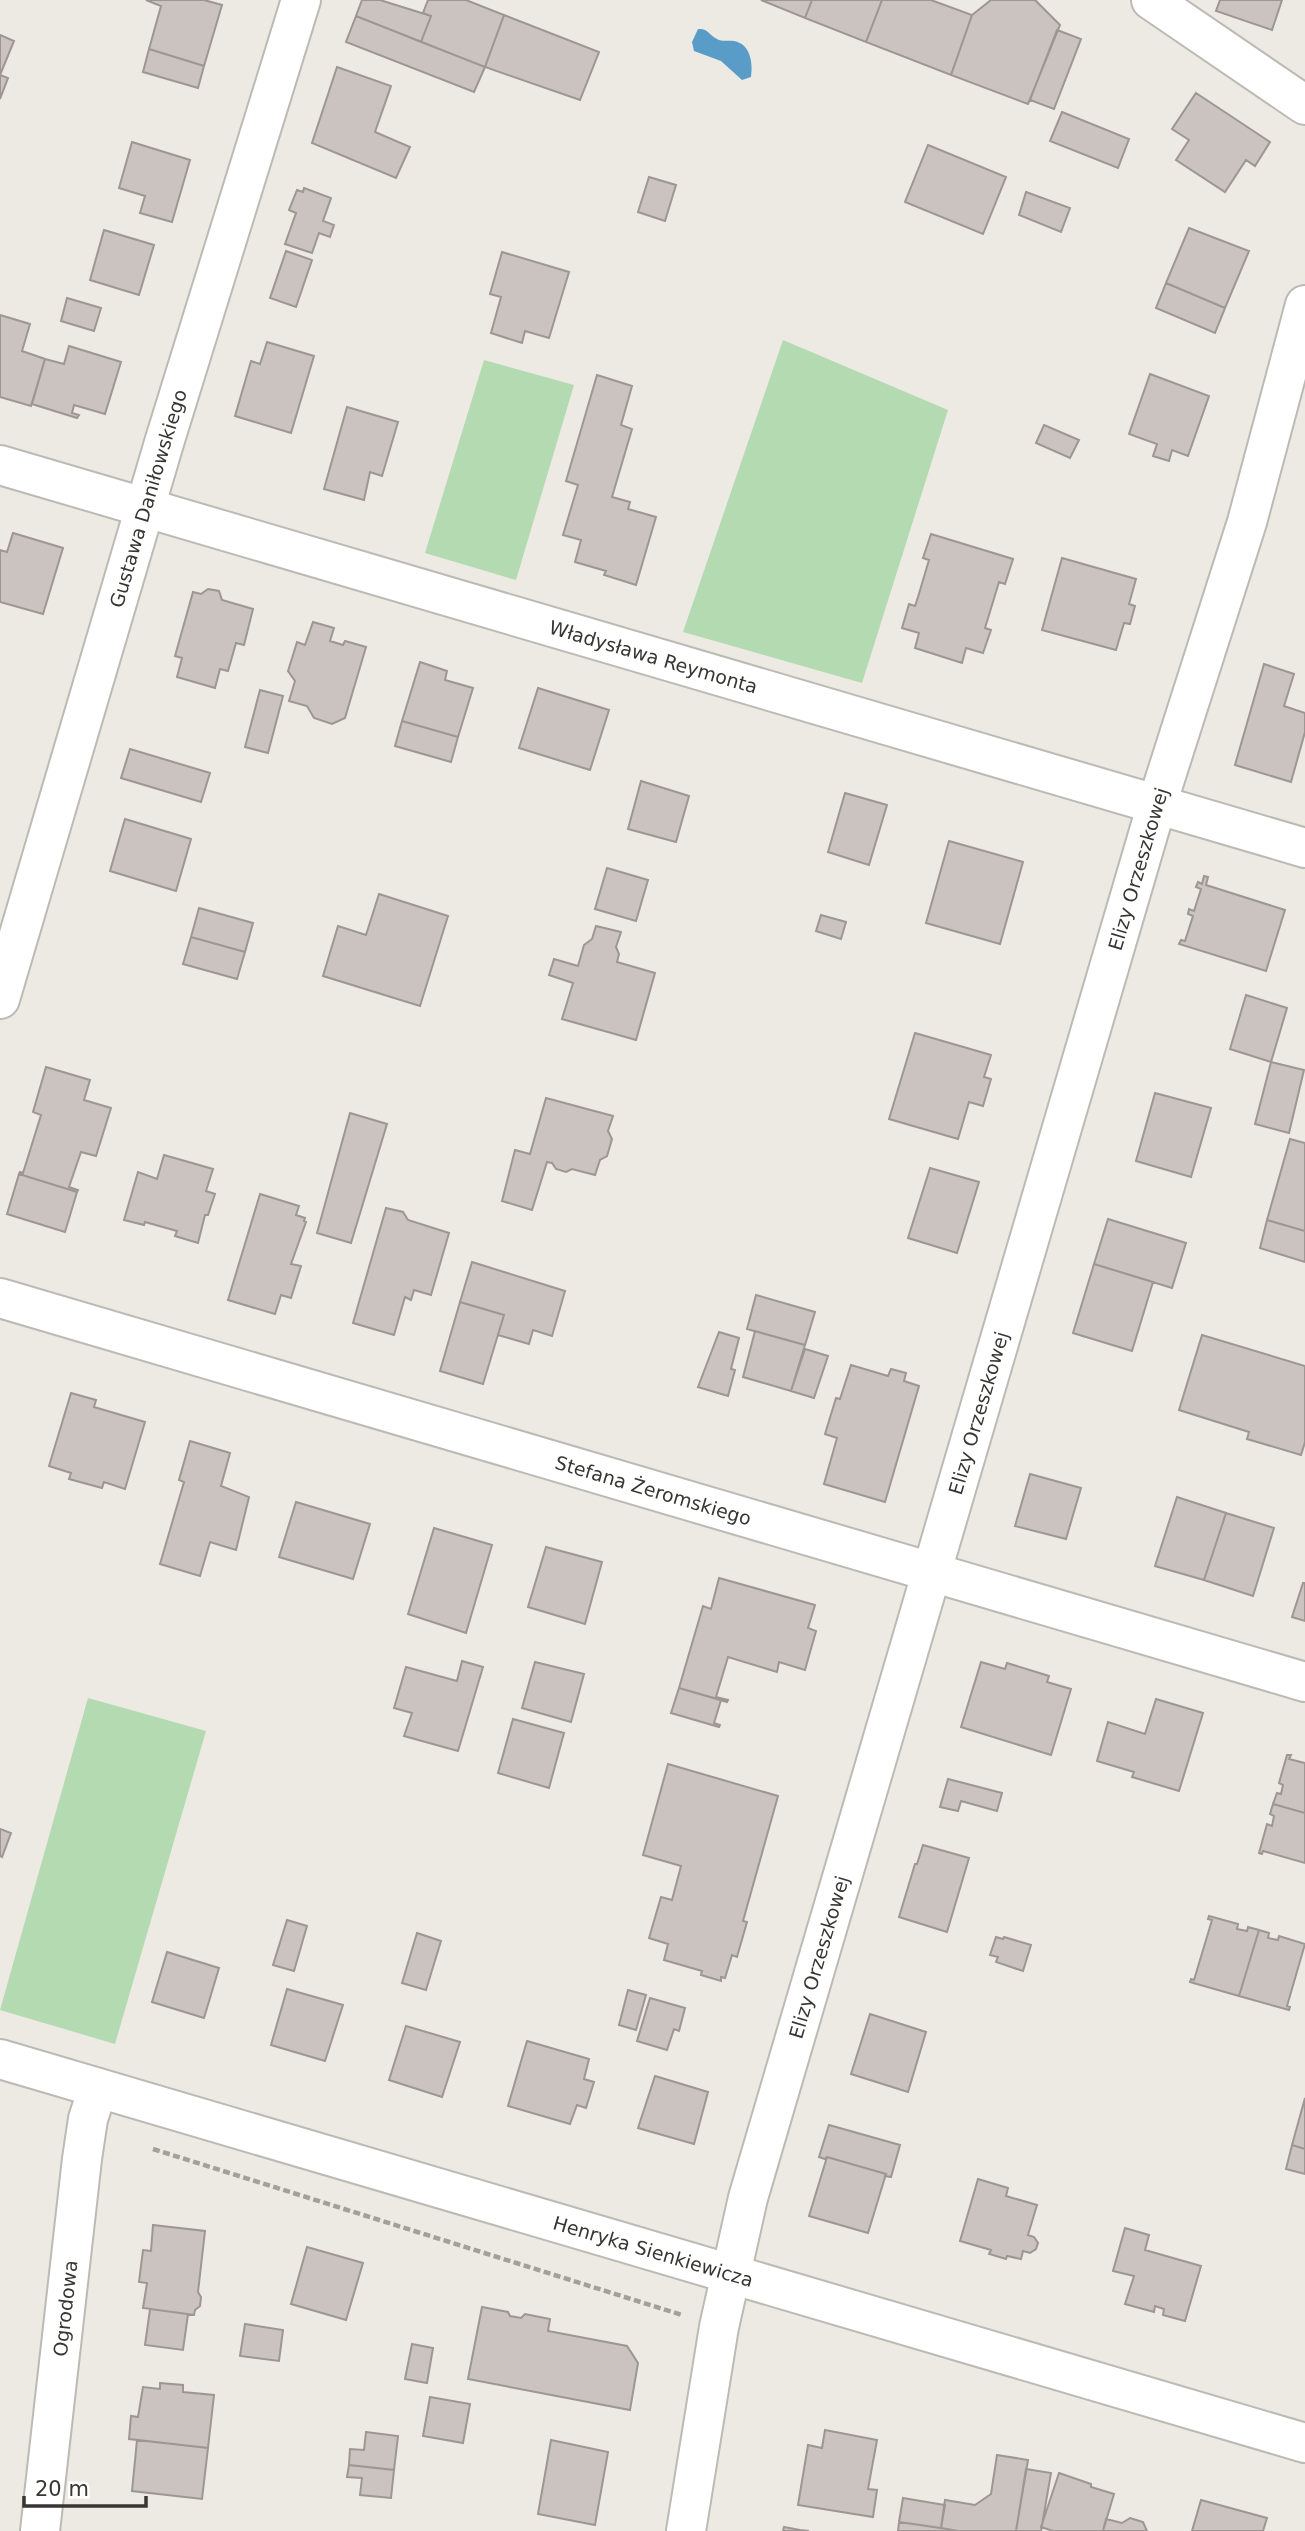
<svg xmlns="http://www.w3.org/2000/svg" width="1305" height="2531" viewBox="0 0 1305 2531" font-family="'DejaVu Sans',sans-serif">
  <rect width="100%" height="100%" fill="#eceae3"/>
  <path fill="#b4dab2" d="M783 340 948 410 862 683 683 632Z
    M484 360 574 385 516 580 425 553Z
    M88 1698 206 1731 115 2044 0 2010Z"/>
  <path fill="#599cc7" d="M698 29C708 28 709 35 717 39 722 42 728 40 734 41 751 44 753 64 751 77L742 80 721 61 694 51 692 42Z"/>
  <path fill="#cbc3c0" stroke="#9d9692" stroke-width="2" d="M146 0H204L222 5 204 66 149 49 161 6Z
    M362 0H380L431 16 421 42 356 16Z
    M428 0H466L504 15 485 67 421 42 431 16 423 13Z
    M761 0H812L805 18Z
    M812 0H882L866 42 805 18Z
    M882 0H931L972 15 951 75 866 42Z
    M991 0H1035L1060 25 1028 104 951 75 972 15Z
    M1220 0H1282L1272 30 1216 11Z
    M504 15 599 52 580 100 485 67Z
    M356 16 485 67 474 92 346 42Z
    M1057 30 1081 39 1054 109 1030 100Z
    M0 35 14 41 0 75 8 78 0 99Z
    M149 49 204 66 198 88 143 72Z
    M337 67 391 86 375 132 410 147 396 178 312 143Z
    M1196 93 1270 142 1255 166 1246 160 1225 192 1176 160 1189 140 1172 129Z
    M1062 112 1129 139 1118 168 1050 141Z
    M132 142 190 160 172 222 140 213 145 196 119 188Z
    M928 145 1006 177 983 234 905 202Z
    M649 177 676 185 665 221 638 212Z
    M304 188 331 198 323 221 334 225 330 237 319 233 312 253 285 244 296 213 289 210 297 190 303 192Z
    M1026 192 1070 208 1061 232 1019 215Z
    M1189 228 1249 251 1225 308 1166 283Z
    M104 230 154 245 139 295 90 280Z
    M286 251 312 260 296 307 270 298Z
    M502 252 569 272 549 338 525 331 522 343 491 333 501 297 490 294Z
    M1166 283 1225 308 1215 333 1156 308Z
    M67 298 101 308 94 331 61 321Z
    M0 315 30 324 22 351 45 359 31 406 0 397Z
    M267 342 314 356 291 433 235 416 251 361 260 364Z
    M69 346 121 362 105 414 74 405 72 413 79 415 77 418 32 404 45 359 64 364Z
    M1150 374 1209 396 1188 456 1172 450 1169 461 1153 456 1157 444 1129 434Z
    M597 375 632 386 621 425 632 429 612 497 630 502 628 509 656 517 636 585 604 575 606 571 575 562 581 540 563 535 578 485 566 481Z
    M347 407 398 422 382 476 370 472 364 500 324 489Z
    M1044 425 1079 440 1070 458 1036 443Z
    M13 533 63 548 43 614 0 602V550L7 552Z
    M931 534 1013 559 1005 584 999 582 985 628 991 630 983 653 966 648 962 663 915 648 919 633 902 628 909 604 915 606 918 597 929 560 923 558Z
    M1062 558 1136 579 1129 604 1135 606 1130 624 1124 623 1116 650 1042 630Z
    M208 589 219 591 222 600 253 609 244 645 236 643 228 671 220 669 215 688 177 677 182 658 175 656 193 592 201 594Z
    M313 622 334 628 330 641 343 645 345 641 366 647 345 718 332 724 314 718 307 706 289 701 295 681 288 671 297 642 305 645Z
    M420 662 447 671 445 680 473 688 458 737 402 721Z
    M1264 664 1294 674 1284 706 1305 713V732L1291 782 1235 765Z
    M538 688 609 710 590 770 519 748Z
    M260 690 283 696 268 753 245 747Z
    M402 721 458 737 451 762 395 746Z
    M130 749 210 773 201 802 121 778Z
    M641 781 689 796 676 842 628 829Z
    M845 793 887 805 869 865 828 852Z
    M125 819 191 839 176 891 110 871Z
    M949 841 1023 862 1000 944 926 923Z
    M607 868 648 880 636 921 595 909Z
    M1204 876 1208 877 1206 885 1285 910 1266 971 1179 944 1181 940 1185 941 1193 916 1188 914 1189 909 1194 911 1201 889 1196 887 1198 882 1202 884Z
    M379 894 448 916 420 1006 323 976 338 926 366 935Z
    M199 908 253 923 245 952 191 937Z
    M821 915 846 922 841 939 816 931Z
    M596 926 621 932 616 947 619 954 617 962 655 973 636 1040 562 1019 573 983 549 975 554 959 578 966 584 945 592 939Z
    M191 937 245 952 237 979 183 964Z
    M1246 995 1287 1008 1271 1062 1230 1049Z
    M915 1033 991 1055 984 1077 991 1079 983 1106 969 1102 958 1139 889 1119Z
    M1271 1062 1304 1070 1289 1133 1255 1124Z
    M46 1067 90 1080 84 1100 111 1108 96 1156 81 1152 69 1187 78 1190 77 1192 19 1174 20 1172 23 1173 41 1115 33 1112Z
    M1155 1093 1211 1108 1191 1177 1136 1161Z
    M546 1098 613 1116 608 1131 612 1139 607 1156 600 1160 595 1175 572 1169 566 1172 556 1169 552 1163 547 1162 532 1210 502 1201 515 1150 530 1154Z
    M350 1113 387 1124 351 1243 317 1233Z
    M1290 1139 1305 1143V1231L1267 1220Z
    M164 1155 213 1169 206 1191 215 1194 208 1215H205L198 1243 175 1236 177 1231 145 1222 144 1225 124 1220 138 1172 157 1179Z
    M930 1168 979 1182 957 1253 908 1238Z
    M19 1174 77 1192 65 1232 7 1214Z
    M260 1194 299 1206 296 1215 305 1218 304 1221 306 1222 291 1264 301 1266 291 1298 281 1295 275 1314 228 1300Z
    M386 1208 403 1212 408 1220 449 1233 431 1295 414 1290 411 1300 405 1297 394 1335 353 1323Z
    M1108 1219 1186 1243 1172 1288 1094 1264Z
    M1267 1220 1305 1231V1262L1260 1248Z
    M472 1262 565 1291 552 1336 533 1330 529 1344 498 1335 504 1315 460 1302Z
    M1094 1264 1153 1282 1132 1351 1073 1333Z
    M756 1295 815 1312 805 1345 747 1329Z
    M460 1302 504 1315 483 1384 440 1371Z
    M755 1331 805 1345 791 1391 743 1377Z
    M719 1332 739 1338 731 1369 735 1370 728 1396 698 1387Z
    M1202 1335 1305 1366V1442L1301 1455 1247 1439 1249 1432 1179 1410Z
    M805 1349 828 1356 814 1398 791 1391Z
    M851 1365 888 1376 891 1369 906 1373 904 1381 919 1386 885 1502 824 1484 837 1438 825 1434 836 1398 840 1399Z
    M71 1393 96 1400 94 1407 145 1422 125 1489 104 1482 102 1488 69 1479 71 1473 49 1466Z
    M190 1441 230 1453 221 1486 249 1497 236 1550 210 1542 200 1576 160 1564 184 1482 179 1480Z
    M1030 1474 1081 1488 1066 1539 1015 1526Z
    M1177 1497 1226 1513 1204 1580 1155 1566Z
    M296 1502 370 1524 353 1579 279 1557Z
    M1226 1513 1274 1528 1253 1596 1204 1580Z
    M434 1528 492 1545 466 1633 408 1614Z
    M546 1547 602 1562 585 1624 528 1607Z
    M719 1578 815 1605 808 1628 816 1631 805 1670 779 1662 777 1672 728 1657 716 1697 728 1700 727 1702 679 1688 703 1606 711 1609Z
    M1303 1583H1305V1621L1292 1617Z
    M462 1661 483 1667 458 1751 404 1736 412 1713 394 1708 406 1667 457 1681Z
    M535 1662 584 1674 571 1722 522 1708Z
    M981 1662 1005 1669 1007 1663 1049 1676 1047 1682 1071 1689 1051 1755 961 1727Z
    M679 1688 721 1700 714 1723 720 1725 719 1727 671 1713Z
    M1156 1699 1203 1713 1179 1791 1132 1777 1134 1772 1097 1761 1108 1722 1145 1734Z
    M513 1719 564 1733 549 1788 498 1773Z
    M1287 1755H1291L1289 1759 1305 1763V1813L1273 1804 1277 1793 1281 1794 1283 1785 1279 1783Z
    M668 1764 778 1796 743 1921 747 1922 737 1957 732 1955 725 1978 721 1977V1981L701 1975 702 1971 664 1960 668 1944 649 1938 661 1897 672 1900 681 1866 643 1855Z
    M948 1779 1002 1793 997 1811 961 1801 958 1811 940 1807Z
    M1273 1804 1305 1813V1863L1263 1851 1262 1854 1259 1853 1267 1824 1272 1826 1274 1816 1270 1814Z
    M0 1829 11 1833 2 1857 0 1856Z
    M923 1845 969 1858 947 1932 899 1917 915 1864H917Z
    M1209 1916 1238 1924 1237 1929 1247 1931 1248 1927 1259 1930 1239 1996 1190 1982 1191 1979 1194 1980 1212 1920 1208 1919Z
    M287 1920 307 1926 294 1971 273 1965Z
    M1259 1930 1269 1933 1268 1938 1278 1940 1279 1936 1305 1944 1287 2006 1290 2007 1289 2010 1239 1996Z
    M417 1933 441 1941 426 1990 402 1983Z
    M996 1937 1003 1939 1004 1937 1031 1945 1023 1971 996 1962 998 1957 990 1955Z
    M167 1952 219 1968 204 2018 152 2002Z
    M287 1989 343 2005 325 2061 271 2045Z
    M628 1990 646 1995 636 2030 619 2025Z
    M650 1998 685 2008 679 2031 674 2029 667 2050 637 2041Z
    M870 2014 926 2032 908 2092 851 2074Z
    M406 2026 460 2042 442 2097 389 2080Z
    M527 2041 589 2059 584 2079 594 2082 586 2108 577 2105 570 2124 508 2106Z
    M655 2076 708 2092 694 2144 638 2128Z
    M1305 2098V2149L1292 2145Z
    M829 2125 900 2145 891 2177 885 2176 886 2174 827 2157 825 2159 819 2157Z
    M1292 2145 1305 2149V2174L1286 2169Z
    M827 2157 886 2174 868 2233 809 2216Z
    M978 2179 1008 2188 1006 2196 1037 2205 1028 2235 1034 2237 1038 2243 1036 2249 1030 2253 1023 2251 1021 2259 1007 2256 1006 2259 989 2254 991 2250 960 2241Z
    M153 2225 205 2231 198 2292 201 2297 200 2306 195 2310 194 2315 143 2308 147 2283 139 2282 143 2250 151 2251Z
    M1125 2228 1149 2235 1145 2250 1201 2266 1185 2321 1163 2315 1164 2309 1155 2306 1154 2312 1125 2304 1134 2276 1113 2271Z
    M307 2247 363 2263 346 2320 291 2304Z
    M482 2307 508 2312 510 2316 521 2318 525 2314 550 2319 548 2331 627 2346 638 2363 630 2410 468 2379Z
    M150 2309 188 2314 183 2350 145 2345Z
    M245 2324 283 2330 279 2361 240 2356Z
    M412 2344 433 2348 427 2383 405 2379Z
    M160 2383 183 2385V2392L214 2395 208 2448 129 2439 131 2416 138 2417 143 2387 160 2389Z
    M430 2397 470 2404 463 2443 423 2436Z
    M825 2430 877 2440 868 2489 877 2490 873 2517 798 2505 808 2445 822 2448Z
    M366 2432 398 2436 394 2470 349 2465 350 2449 364 2450Z
    M137 2440 208 2448 202 2499 132 2491Z
    M551 2440 608 2452 595 2525 538 2514Z
    M997 2455 1028 2460 1016 2531H958L941 2528 945 2500 975 2505 991 2494Z
    M349 2465 394 2470 391 2498 360 2495 362 2478 347 2477Z
    M1026 2469 1051 2473 1041 2531H1016Z
    M1059 2473 1091 2484V2487L1114 2494 1103 2531H1053L1041 2527Z
    M903 2498 945 2505 941 2528 899 2522Z
    M1201 2500 1267 2518 1263 2531H1192Z
    M1130 2518 1143 2522 1147 2531H1103L1106 2519 1122 2523Z
    M899 2522 941 2528 958 2531H898Z
    M784 2527 800 2530 809 2531H783Z"/>
  <g fill="none" stroke-linecap="round" stroke-linejoin="round">
    <defs>
      <g id="minor">
        <path d="M1151 0 1305 105"/>
        <path id="s1" d="M0 465 1305 848"/>
        <path id="s2" d="M0 999 164 443 301 0"/>
        <path id="s3" d="M0 1298 1305 1682"/>
        <path id="s4" d="M0 2059 1305 2443"/>
        <path id="s5" d="M40 2531 82 2159 88 2119 98 2088"/>
        <path id="s6" d="M686 2531 719 2327 748 2198 1157 804 1247 522 1305 305"/>
      </g>
    </defs>
    <use href="#minor" stroke="#bcbab4" stroke-width="42"/>
    <path stroke="#a1a09a" stroke-width="4.5" stroke-dasharray="7 3.5" stroke-linecap="butt" d="M153 2149 682 2315"/>
    <use href="#minor" stroke="#fff" stroke-width="38"/>
  </g>
  <g text-anchor="middle" dominant-baseline="central" stroke-width="6" stroke-linejoin="round" paint-order="stroke">
    <g font-size="19" fill="#373633" stroke="#fff">
      <text stroke="none"><textPath href="#s2" startOffset="522">Gustawa Daniłowskiego</textPath></text>
      <text stroke="none"><textPath href="#s1" startOffset="681">Władysława Reymonta</textPath></text>
      <text stroke="none"><textPath href="#s6" startOffset="1724">Elizy Orzeszkowej</textPath></text>
      <text stroke="none"><textPath href="#s6" startOffset="1157">Elizy Orzeszkowej</textPath></text>
      <text stroke="none"><textPath href="#s3" startOffset="681">Stefana Żeromskiego</textPath></text>
      <text stroke="none"><textPath href="#s6" startOffset="590">Elizy Orzeszkowej</textPath></text>
      <text stroke="none"><textPath href="#s4" startOffset="681">Henryka Sienkiewicza</textPath></text>
      <text stroke="none"><textPath href="#s5" startOffset="224">Ogrodowa</textPath></text>
    </g>
  </g>
  <path d="M24 2496v10h122v-10" fill="none" stroke="#373633" stroke-width="3.5"/>
  <text x="35" y="2496" font-size="21" fill="#373633" stroke="#ffffff" stroke-width="5" paint-order="stroke">20 m</text>
</svg>
